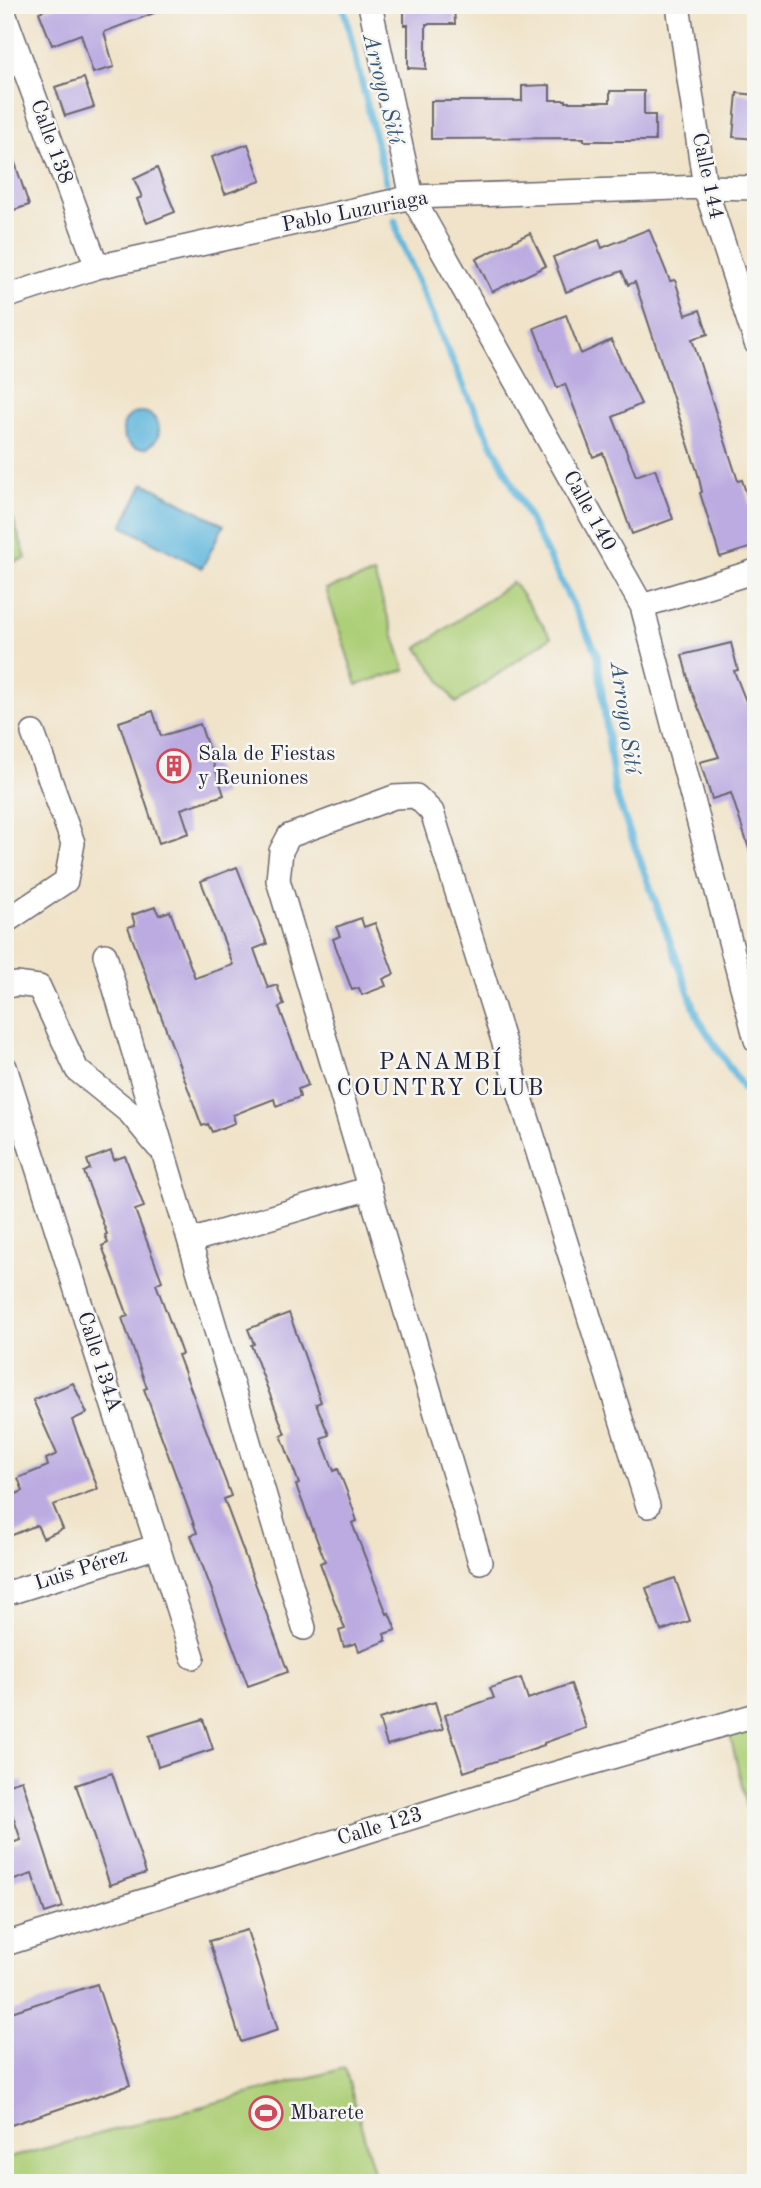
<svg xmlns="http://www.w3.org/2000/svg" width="761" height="2188" viewBox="0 0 761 2188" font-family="'Old Standard TT',serif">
  <rect width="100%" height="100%" fill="#f6f6f2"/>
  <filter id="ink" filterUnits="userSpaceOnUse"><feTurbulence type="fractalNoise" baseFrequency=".0143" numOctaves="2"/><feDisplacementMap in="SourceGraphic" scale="14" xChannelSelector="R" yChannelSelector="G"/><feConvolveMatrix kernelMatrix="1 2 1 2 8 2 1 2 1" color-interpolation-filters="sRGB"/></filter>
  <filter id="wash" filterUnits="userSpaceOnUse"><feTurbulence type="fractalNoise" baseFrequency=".00686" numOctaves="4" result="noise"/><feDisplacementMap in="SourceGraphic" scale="28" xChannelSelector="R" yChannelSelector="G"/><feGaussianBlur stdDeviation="1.57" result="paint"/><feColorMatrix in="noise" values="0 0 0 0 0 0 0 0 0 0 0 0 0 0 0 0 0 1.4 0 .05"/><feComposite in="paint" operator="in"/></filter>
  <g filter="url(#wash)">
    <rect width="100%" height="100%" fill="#f0e3c9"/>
    <path fill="#adcf77" stroke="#687859" stroke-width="2" d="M5 495 26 558 5 565Z
      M374 574 405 670 357 685 326 589Z
      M513 582 551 637 456 703 418 648Z
      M756 1716V1846L728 1726Z
      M345 2068 377 2183H5V2159Z"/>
    <path fill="#60b7dd" stroke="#416c8c" stroke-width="2" d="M123 430a18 18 0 1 1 36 0a18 18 0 1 1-36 0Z
      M144 483 224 525 202 568 122 526Z"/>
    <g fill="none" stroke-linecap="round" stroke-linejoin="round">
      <path stroke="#60b7dd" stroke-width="7" d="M343 5 386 182
        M395 221 399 237 465 390 597 653 615 792 699 1020 756 1108"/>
    </g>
    <g id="blocks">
      <path fill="#bbabe1" d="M58 5H169L170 7 104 32 114 67 93 73 81 34 52 45 39 12Z
        M404 5H454L455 24H426V69L408 68V25H404Z
        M84 78 94 107 65 116 55 87Z
        M550 85V100H566V102H610V91H644V115H655V141H584V138L431 139V101H522V86Z
        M737 93 756 95V139L733 137Z
        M248 144 261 181 225 194 212 157Z
        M5 145H9L29 205 5 213Z
        M157 168 175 212 147 223 137 199 142 197 134 179Z
        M649 229 670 281 675 280 686 315 700 310 708 334 692 339 738 481 742 480 756 524V546L720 557 700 493 702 492 698 474 635 282 628 285 622 271 566 292 553 257 599 240 602 248Z
        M530 233 546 266 492 292 476 259Z
        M566 315 581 354 611 340 641 404 613 417 636 476 655 469 673 519 632 534 603 453 593 457 565 384 557 388 534 328Z
        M731 643 738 670 734 671 756 727V857L752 858 731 793 712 799 700 762 719 757 691 690 682 655Z
        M153 711 161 736 200 724 224 795 181 809 189 833 159 843 119 722Z
        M237 867 267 944 254 949 268 988 277 985 284 1005 279 1007 308 1085 298 1089 300 1097 276 1106 274 1099 233 1115 235 1123 212 1132 208 1124 202 1126 128 927 135 925 132 915 155 907 159 915 170 911 195 978 233 965 201 881Z
        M361 918 364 927 375 923 394 974 383 979 386 986 362 995 359 988 352 990 333 939 340 936 336 927Z
        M111 1151 114 1160 125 1156 144 1207 135 1210 162 1281 156 1284 182 1354 178 1355 231 1496 224 1499 288 1672 248 1686 191 1535 197 1533 144 1389 147 1388 122 1318 128 1316 102 1246 108 1243 105 1235 107 1234 84 1172 90 1169 87 1160Z
        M289 1313 321 1402 316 1404 329 1435 321 1438 334 1471 338 1469 349 1497 357 1521 352 1523 387 1614 389 1613 396 1630 384 1634 386 1641 359 1651 356 1643 344 1647 339 1631 345 1629 320 1563 325 1561 296 1485 299 1484 281 1435 285 1434 251 1345 254 1344 248 1329Z
        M73 1383 87 1413 72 1420 98 1489 53 1505 63 1529 43 1538 37 1525 5 1538V1499L23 1491 18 1478 48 1466 46 1459 57 1454 33 1400Z
        M675 1578 690 1621 661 1631 646 1588Z
        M521 1678 528 1699 571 1684 586 1728 544 1743V1745L464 1772 445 1715 494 1698 490 1688Z
        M435 1702 443 1729 387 1745 379 1719Z
        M203 1719 213 1749 158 1767 149 1736Z
        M112 1773 146 1873 110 1885 76 1785Z
        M22 1780 63 1907 45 1913 32 1874 5 1883V1845L21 1840 5 1793V1785Z
        M247 1930 278 2030 241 2042 209 1941Z
        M97 1984 130 2085 5 2127V2014Z"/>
    </g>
  </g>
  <g filter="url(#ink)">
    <use href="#blocks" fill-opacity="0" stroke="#6a666d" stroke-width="2"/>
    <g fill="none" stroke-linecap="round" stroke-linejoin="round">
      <defs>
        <path id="street" d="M370 5 412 197 642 606 756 1040
          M678 5 705 187 756 343
          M5 16 97 267
          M5 297 97 267 412 197 705 187 756 188
          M642 606 756 571
          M5 922 66 881 73 843 33 733
          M105 955 304 1628
          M5 987 16 984 39 987 77 1070 130 1113 158 1147
          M5 1067 193 1657
          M190 1241 370 1188
          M480 1562 278 880 281 851 289 836 394 797 416 796 432 812 648 1506
          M5 1594 158 1546
          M5 1944 526 1782 756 1715"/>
      </defs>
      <use href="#street" stroke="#6a666d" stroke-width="26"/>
      <use href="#street" stroke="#fff" stroke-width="23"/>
    </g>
  </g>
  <defs>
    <symbol id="building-ring" viewBox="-11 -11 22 22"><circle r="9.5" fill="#f6f6f2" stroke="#d1495b" stroke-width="1.5"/><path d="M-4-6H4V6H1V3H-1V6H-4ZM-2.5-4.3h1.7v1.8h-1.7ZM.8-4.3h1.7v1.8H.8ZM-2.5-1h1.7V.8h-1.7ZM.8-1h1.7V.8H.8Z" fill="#d1495b"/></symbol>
    <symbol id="stadium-ring" viewBox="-11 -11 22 22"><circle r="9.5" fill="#f6f6f2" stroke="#d1495b" stroke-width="1.5"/><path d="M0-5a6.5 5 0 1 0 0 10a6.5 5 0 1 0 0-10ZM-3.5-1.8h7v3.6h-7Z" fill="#d1495b"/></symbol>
  </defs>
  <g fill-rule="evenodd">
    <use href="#building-ring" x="155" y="747" width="38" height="38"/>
    <use href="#stadium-ring" x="247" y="2094" width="38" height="38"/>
  </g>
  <g text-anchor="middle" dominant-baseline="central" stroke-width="5" stroke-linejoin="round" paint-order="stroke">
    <g font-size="21" fill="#22223b" stroke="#f6f6f2">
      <text transform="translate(51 142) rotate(70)">Calle 138</text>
      <text transform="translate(707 176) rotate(78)">Calle 144</text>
      <text transform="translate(355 212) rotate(-11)">Pablo Luzuriaga</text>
      <text transform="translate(589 511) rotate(61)">Calle 140</text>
      <text transform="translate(99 1362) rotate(72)">Calle 134A</text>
      <text transform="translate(81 1570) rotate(-18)">Luis Pérez</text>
      <text transform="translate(380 1827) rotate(-17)">Calle 123</text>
    </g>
    <g font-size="21" fill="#22223b" stroke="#f6f6f2" text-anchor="start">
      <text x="198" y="754">Sala de Fiestas<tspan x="198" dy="24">y Reuniones</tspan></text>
      <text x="290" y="2113">Mbarete</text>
    </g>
    <g font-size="23" font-style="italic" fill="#385674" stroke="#f6f6f2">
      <text transform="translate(383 89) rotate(76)">Arroyo Sití</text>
      <text transform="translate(625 718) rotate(82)">Arroyo Sití</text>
    </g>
    <g font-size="23" letter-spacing="2" fill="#22223b" stroke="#f6f6f2">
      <text x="441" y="1062">PANAMBÍ<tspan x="441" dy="26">COUNTRY CLUB</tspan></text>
    </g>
  </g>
  <rect width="761" height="2188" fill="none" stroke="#f6f6f2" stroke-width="28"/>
</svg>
